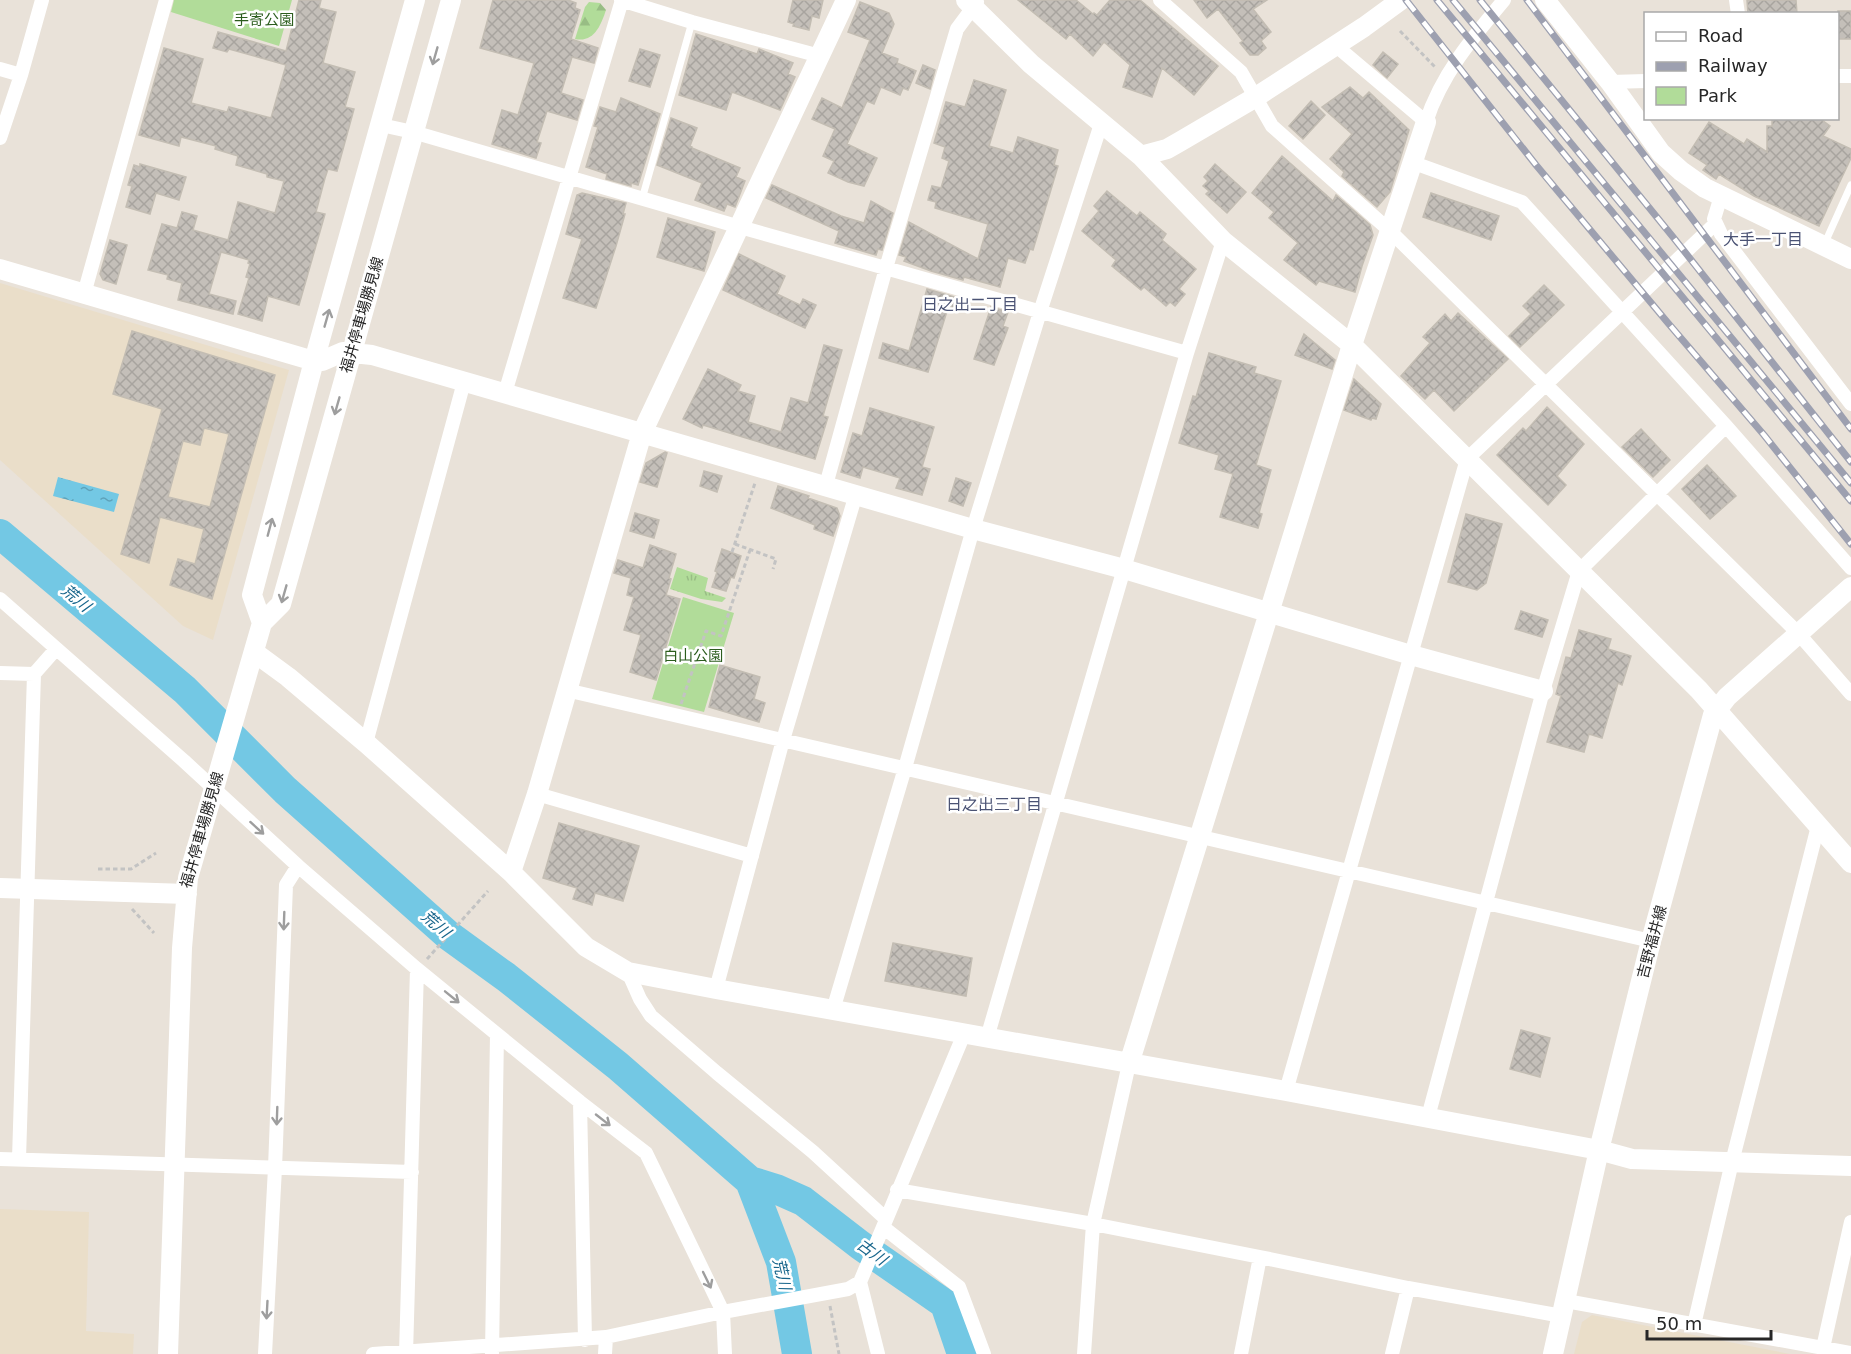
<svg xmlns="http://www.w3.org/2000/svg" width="1851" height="1354" viewBox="0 0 1851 1354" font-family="'DejaVu Sans','Noto Sans JP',sans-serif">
  <defs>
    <pattern id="grass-tufts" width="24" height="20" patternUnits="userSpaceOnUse" patternTransform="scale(1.5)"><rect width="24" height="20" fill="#b1dc99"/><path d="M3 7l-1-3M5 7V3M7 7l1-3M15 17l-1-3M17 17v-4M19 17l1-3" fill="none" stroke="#98bd84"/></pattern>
    <pattern id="forest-firs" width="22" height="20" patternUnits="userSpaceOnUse" patternTransform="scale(1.5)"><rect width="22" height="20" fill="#b1dc99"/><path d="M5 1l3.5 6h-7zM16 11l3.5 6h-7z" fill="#98bd84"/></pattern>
    <pattern id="water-ripples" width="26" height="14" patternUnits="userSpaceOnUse" patternTransform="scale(1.5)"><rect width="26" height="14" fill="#73c8e4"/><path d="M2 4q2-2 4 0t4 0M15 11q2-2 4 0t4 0" fill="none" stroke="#5ea2b9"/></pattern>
    <pattern id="building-cross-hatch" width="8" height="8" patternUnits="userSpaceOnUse" patternTransform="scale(1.5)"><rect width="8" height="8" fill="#c4bfb9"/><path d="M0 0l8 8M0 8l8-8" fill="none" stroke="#a8a49f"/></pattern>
  </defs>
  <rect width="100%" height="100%" fill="#e9e2d9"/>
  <path fill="#eadec9" d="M0 283 289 370 213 640 183 626 0 460Z
    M0 1209 89 1212 86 1331 134 1334 133 1354H0Z
    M1592 1315 1790 1354H1574L1582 1322Z"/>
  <path fill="url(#grass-tufts)" d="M677 567 708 578 705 591 726 598 722 602 701 599 670 589Z"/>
  <path fill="url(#forest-firs)" d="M589 2 600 3 606 10C601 25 594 43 575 39L585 7Z"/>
  <path fill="#b1dc99" d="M174 0H292L279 46 171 12Z
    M683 597 734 613 704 712 652 699Z"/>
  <path fill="url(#water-ripples)" d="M58 477 119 494 114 512 53 496Z"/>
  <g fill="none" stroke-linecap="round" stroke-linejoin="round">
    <path stroke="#73c8e4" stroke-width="30" d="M0 534 185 690 285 790 448 935 506 977 618 1066 750 1181 781 1262 797 1354
      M750 1181 776 1189 803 1201 860 1245 945 1304 962 1354"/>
  </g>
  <path fill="url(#building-cross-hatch)" stroke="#c3bdb3" stroke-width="1.5" fill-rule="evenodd" d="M299 0H321L319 8 336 12 323 63 355 72 345 107 354 109 337 171 328 169 325 178 316 212 325 214 299 305 268 296 262 321 238 314 249 278 246 277 250 264 248 263 249 260 221 252 209 294 236 301 233 314 178 300 182 283 167 279 168 275 148 270 162 224 177 228 182 212 197 216 193 230 228 240 238 202 275 213 284 181 267 177V174L236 165 238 156 215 149 216 146 181 137 179 146 139 135 164 48 203 59 191 103 227 112 229 107 271 118 286 65 229 49 227 52 213 48 218 32 286 51Z
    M493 0H568L576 3 575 8 580 10 571 39 598 48 594 63 572 57 561 93 583 100 577 120 547 111 537 142 541 143 536 158 492 144 502 110 518 115 534 63 480 48Z
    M793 0H823L819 18 812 16 809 30 793 26 794 24 788 22Z
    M1018 0H1076L1093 14 1094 13 1097 15 1110 0H1140L1218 66 1194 95 1162 68 1152 97 1123 87 1130 65 1104 42 1093 56 1070 34 1066 39Z
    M1194 0H1267L1253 9 1271 32 1261 41 1266 48 1258 55H1250L1240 43 1243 41 1218 9 1207 18Z
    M1747 0H1796L1797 14H1748Z
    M860 2 889 13 894 24 882 53 898 59 897 63 916 71 908 90 903 88 900 95 881 87 874 104 867 101 847 144 877 158 864 186 848 182 828 173 834 161 823 156 835 129 812 119 822 98 842 108 870 40 848 32Z
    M1838 11H1851V39H1838Z
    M696 34 757 54 759 49 793 63 788 74 795 77 780 110 732 92 726 110 679 95Z
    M640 49 660 55 650 87 629 81Z
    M1383 52 1398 64 1387 78 1373 65Z
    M923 65 935 70 930 89 916 83Z
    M974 80 1006 90 989 146 1013 153 1018 137 1058 150 1054 165 1058 166 1033 250 1030 249 1025 263 1008 258 1000 287 964 277 963 280 931 271 904 261 906 257 899 255 909 222 978 259 988 224 935 208 936 202 928 200 932 186 941 188 949 161 942 158 945 147 934 143 946 102 965 107Z
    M1350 87 1363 98 1369 92 1409 130 1390 192 1377 207 1342 176 1344 172 1330 159 1352 134 1322 107Z
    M621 98 660 114 638 185 631 183V186L606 179 607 174 586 167 598 127 594 126 600 107 616 112Z
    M1311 101 1325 115 1303 139 1289 126Z
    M671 118 697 128 690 146 692 147V148L740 168 736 177 745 181 735 207 727 204 724 211 695 200 702 183 657 165Z
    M1772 118H1819L1830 126 1823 136 1851 149V158L1819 226 1754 196 1719 174 1716 179 1703 170 1707 165 1689 153 1709 122 1744 144 1747 139 1767 152V126H1772Z
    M1282 156 1333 201 1336 195 1370 225 1373 235 1362 266 1355 292 1319 281 1316 285 1284 260 1298 243 1269 218 1274 212 1252 193Z
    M140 164 186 177 179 200 156 193 150 214 126 207 132 186 128 185 134 165 140 167Z
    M1215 164 1246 192 1227 213 1206 194 1209 191 1203 186 1208 181 1204 177Z
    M772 185 841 216 864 223 871 201 893 213 882 250 878 249 876 255 835 243 839 231 766 198Z
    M1107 191 1137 216 1140 212 1166 234 1162 240 1196 269 1179 289 1185 294 1175 306 1170 302 1166 306 1144 287 1141 290 1112 266 1116 260 1082 231 1099 211 1094 206Z
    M582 193 626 203 623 214H625L616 246 596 308 563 298 582 239 566 234 577 195Z
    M1431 193 1499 216 1491 240 1423 217Z
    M668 218 715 232 704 271 657 257Z
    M110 240 127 245 116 284 103 280 100 274Z
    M739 254 785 276 777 294 800 305 803 299 816 305 805 328 723 290Z
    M1544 285 1564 305 1520 347 1509 336 1531 314 1523 306Z
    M927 289 958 298 954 310 948 308 928 372 879 358 883 343 909 351Z
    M991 307 1008 312 1003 326 1008 328 994 365 974 359Z
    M1458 313 1508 359 1454 411 1434 390 1425 399 1401 376 1430 343 1423 337 1445 314 1451 321Z
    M132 331 275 375 212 599 170 585 178 559 195 564 204 529 160 517 149 563 121 554 162 409 113 394ZM204 428 229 434 210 507 168 497 183 441 200 445Z
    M1304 334 1335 360 1332 369 1295 355Z
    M824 345 842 350 823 416 828 417 815 459 703 425 702 428 683 419 708 369 741 385 738 391 755 396 748 422 781 432 791 398 808 403Z
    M1209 353 1256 367 1254 373 1281 381 1256 465 1271 470 1259 513 1262 514 1258 528 1220 517 1233 474 1215 469 1219 455 1179 443 1193 396 1196 397Z
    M1354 379 1381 404 1376 419 1372 418 1371 420 1344 410Z
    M1547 407 1584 444 1557 476 1566 485 1548 505 1497 455 1523 428 1526 431Z
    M870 408 934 427 922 467 930 469 922 495 896 488 900 478 863 467 860 478 841 472 853 433 862 436Z
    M1641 429 1670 460 1653 477 1622 447Z
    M665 452 667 453 657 487 640 482 646 463Z
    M1707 465 1736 496 1710 519 1682 489Z
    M704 471 722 476 717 492 700 486Z
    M956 478 971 483 963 506 949 501Z
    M778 486 809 496 808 498 837 508 840 516 833 536 814 529 815 525 771 508Z
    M635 513 659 520 654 538 630 531Z
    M1466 514 1502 524 1486 583 1477 590 1448 582Z
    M650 545 676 554 669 578 671 579 666 595 680 599 656 680 630 672 641 635 624 630 634 597 627 595 631 578 614 573 618 560 643 568Z
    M722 549 741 556 734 578 731 577 726 591 712 587 717 572 715 571Z
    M1521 611 1548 620 1542 637 1515 629Z
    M1579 630 1611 639 1608 649 1631 656 1622 685 1618 683 1602 738 1589 734 1584 752 1547 742 1561 696 1556 694 1566 657 1571 658Z
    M720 665 760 677 754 699 765 703 759 722 709 707Z
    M559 823 639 846 623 901 595 893 592 905 573 899 577 888 543 878Z
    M893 943 972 958 966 996 885 981Z
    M1521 1030 1550 1038 1540 1077 1510 1069Z"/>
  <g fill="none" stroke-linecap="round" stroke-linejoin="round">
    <path stroke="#c3c3c3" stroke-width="3" stroke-dasharray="4.5 3" stroke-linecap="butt" d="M1400 31 1436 68
      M735 544 776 559 773 569
      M732 552 755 483
      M681 704 706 631 721 636 750 550
      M98 869H131L156 853
      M132 909 154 933
      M427 959 488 891
      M830 1306 839 1354"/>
    <path stroke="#fff" stroke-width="7" d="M642 199 692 22
      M1824 245 1851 185"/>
    <path stroke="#fff" stroke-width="14" d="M621 0 692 22 820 56
      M1160 0 1241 72 1272 126 1389 230 1798 633 1851 694
      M1736 0 1738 14
      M1335 45 1426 122C1441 75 1473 37 1504 0
      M0 69 21 75
      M1838 76H1851
      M1610 82 1646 81
      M381 125 413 132 740 227 1187 353
      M0 138 21 75 42 0
      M1414 163 1522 202 1726 426 1851 568
      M1721 196 1714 219 1721 234 1851 404
      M84 294 166 0
      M505 393 622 0
      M826 485 886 268 957 29 977 2
      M0 599 184 761 298 866 417 969 580 1102 646 1153 723 1312 725 1354
      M0 673 34 674 56 649
      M566 690 1651 941
      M366 743 464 382
      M537 794 752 856
      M628 972 640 999 651 1016 717 1073 813 1152 886 1219
      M716 989 783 740 856 494
      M833 1010 905 768 973 529 1040 312 1101 124
      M987 1038 1187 353 1223 241
      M1286 1091 1467 459 1715 224
      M580 1102 585 1340
      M1428 1117 1543 691 1579 571 1726 426
      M0 1159 412 1172
      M19 1159 34 674
      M897 1190 1093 1224 1260 1257 1408 1288 1562 1316
      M883 1227 959 1287 984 1354
      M1566 1301 1851 1353
      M1694 1325 1732 1162 1818 826
      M1823 1348 1851 1222
      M492 1353 497 1034
      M265 1354 275 1168 286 885 298 866
      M373 1354 606 1337 723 1312 848 1289 860 1282
      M406 1354 417 969
      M605 1354 606 1337
      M878 1354 860 1282 964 1034
      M1084 1354 1093 1224 1129 1064
      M1241 1354 1260 1257
      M1392 1354 1408 1288"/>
    <path stroke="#fff" stroke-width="20" d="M966 0 1031 64 1141 156 1167 149 1181 141 1256 97 1364 27 1401 0
      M1545 0 1610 82 1661 153 1681 171 1705 188 1851 259
      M1141 156 1223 241 1352 345 1699 690 1851 863
      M0 269 314 361H322L343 352 372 355 973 529 1124 569 1411 655 1543 691
      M262 623 252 595 314 361 415 0
      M254 652 288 677 366 743 511 872 586 947 628 972 716 989 1286 1091 1599 1150 1632 1159 1851 1166
      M511 872 537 794 642 433 846 0
      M0 888 187 894
      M1129 1064 1352 345 1426 122
      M168 1354 182 948 188 878 262 623 281 604 451 0
      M1553 1354 1599 1150 1651 941 1713 715 1727 697 1851 587"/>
    <defs>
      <path id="rail" d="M1406 0 1536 165 1668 323 1764 435 1851 544
        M1437 0 1851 501
        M1453 0 1851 483
        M1480 0 1673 237 1851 462
        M1527 0 1851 429"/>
    </defs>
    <use href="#rail" stroke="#9da0b0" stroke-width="7"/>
    <use href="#rail" stroke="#fff" stroke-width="4.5" stroke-dasharray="14" stroke-linecap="butt"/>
  </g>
  <defs><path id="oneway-shaft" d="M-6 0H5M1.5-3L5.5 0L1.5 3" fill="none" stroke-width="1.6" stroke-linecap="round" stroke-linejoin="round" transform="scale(1.5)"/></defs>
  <g stroke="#9e9e9e">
    <use href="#oneway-shaft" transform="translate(435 56) rotate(106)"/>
    <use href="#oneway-shaft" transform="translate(327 318) rotate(-74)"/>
    <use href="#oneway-shaft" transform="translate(337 406) rotate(106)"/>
    <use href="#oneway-shaft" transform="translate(270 527) rotate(-75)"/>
    <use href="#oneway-shaft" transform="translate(284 594) rotate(106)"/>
    <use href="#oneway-shaft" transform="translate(257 828) rotate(42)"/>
    <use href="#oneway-shaft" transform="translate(284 921) rotate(92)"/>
    <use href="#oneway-shaft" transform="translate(452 997) rotate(39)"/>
    <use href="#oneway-shaft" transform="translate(277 1116) rotate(92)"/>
    <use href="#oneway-shaft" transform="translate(603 1120) rotate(38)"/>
    <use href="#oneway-shaft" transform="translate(707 1280) rotate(64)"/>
    <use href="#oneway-shaft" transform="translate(267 1310) rotate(93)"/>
  </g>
  <g text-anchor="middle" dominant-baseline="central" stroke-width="5" stroke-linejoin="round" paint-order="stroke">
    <g font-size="15" fill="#2c5d1e" stroke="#fff">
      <text x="264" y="20">手寄公園</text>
      <text x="693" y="656">白山公園</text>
    </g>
    <g font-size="15" fill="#272727" stroke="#fff">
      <text transform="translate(362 315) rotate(-74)">福井停車場勝見線</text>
      <text transform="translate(202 830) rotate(-74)">福井停車場勝見線</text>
      <text transform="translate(1652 942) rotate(-75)">吉野福井線</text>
    </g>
    <g font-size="16" fill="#4b5374" stroke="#fff">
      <text x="1763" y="239">大手一丁目</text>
      <text x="970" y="304">日之出二丁目</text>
      <text x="994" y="804">日之出三丁目</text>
    </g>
    <g font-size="16" font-style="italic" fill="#17658b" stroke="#fff">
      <text transform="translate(76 598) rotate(40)">荒川</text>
      <text transform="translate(436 924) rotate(41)">荒川</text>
      <text transform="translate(872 1252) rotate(36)">古川</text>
      <text transform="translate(782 1274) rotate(77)">荒川</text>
    </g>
  </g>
  <rect x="1644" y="12" width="195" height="108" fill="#ffffff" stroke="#a9a9a9" stroke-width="1.5"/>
  <rect x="1656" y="32" width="30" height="9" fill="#ffffff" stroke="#a9a9a9" stroke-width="1.5"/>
  <text x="1698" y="42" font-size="18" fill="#272727">Road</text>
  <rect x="1656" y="62" width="30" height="9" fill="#9da0b0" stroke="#a9a9a9" stroke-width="1.5"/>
  <text x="1698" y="72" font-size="18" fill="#272727">Railway</text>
  <rect x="1656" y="87" width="30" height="18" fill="#b1dc99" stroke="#a9a9a9" stroke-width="1.5"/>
  <text x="1698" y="102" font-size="18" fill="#272727">Park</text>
  <path d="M1647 1330v9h124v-9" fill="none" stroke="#272727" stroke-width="3"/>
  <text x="1656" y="1330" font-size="18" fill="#272727" stroke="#ffffff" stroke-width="4.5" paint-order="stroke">50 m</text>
</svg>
